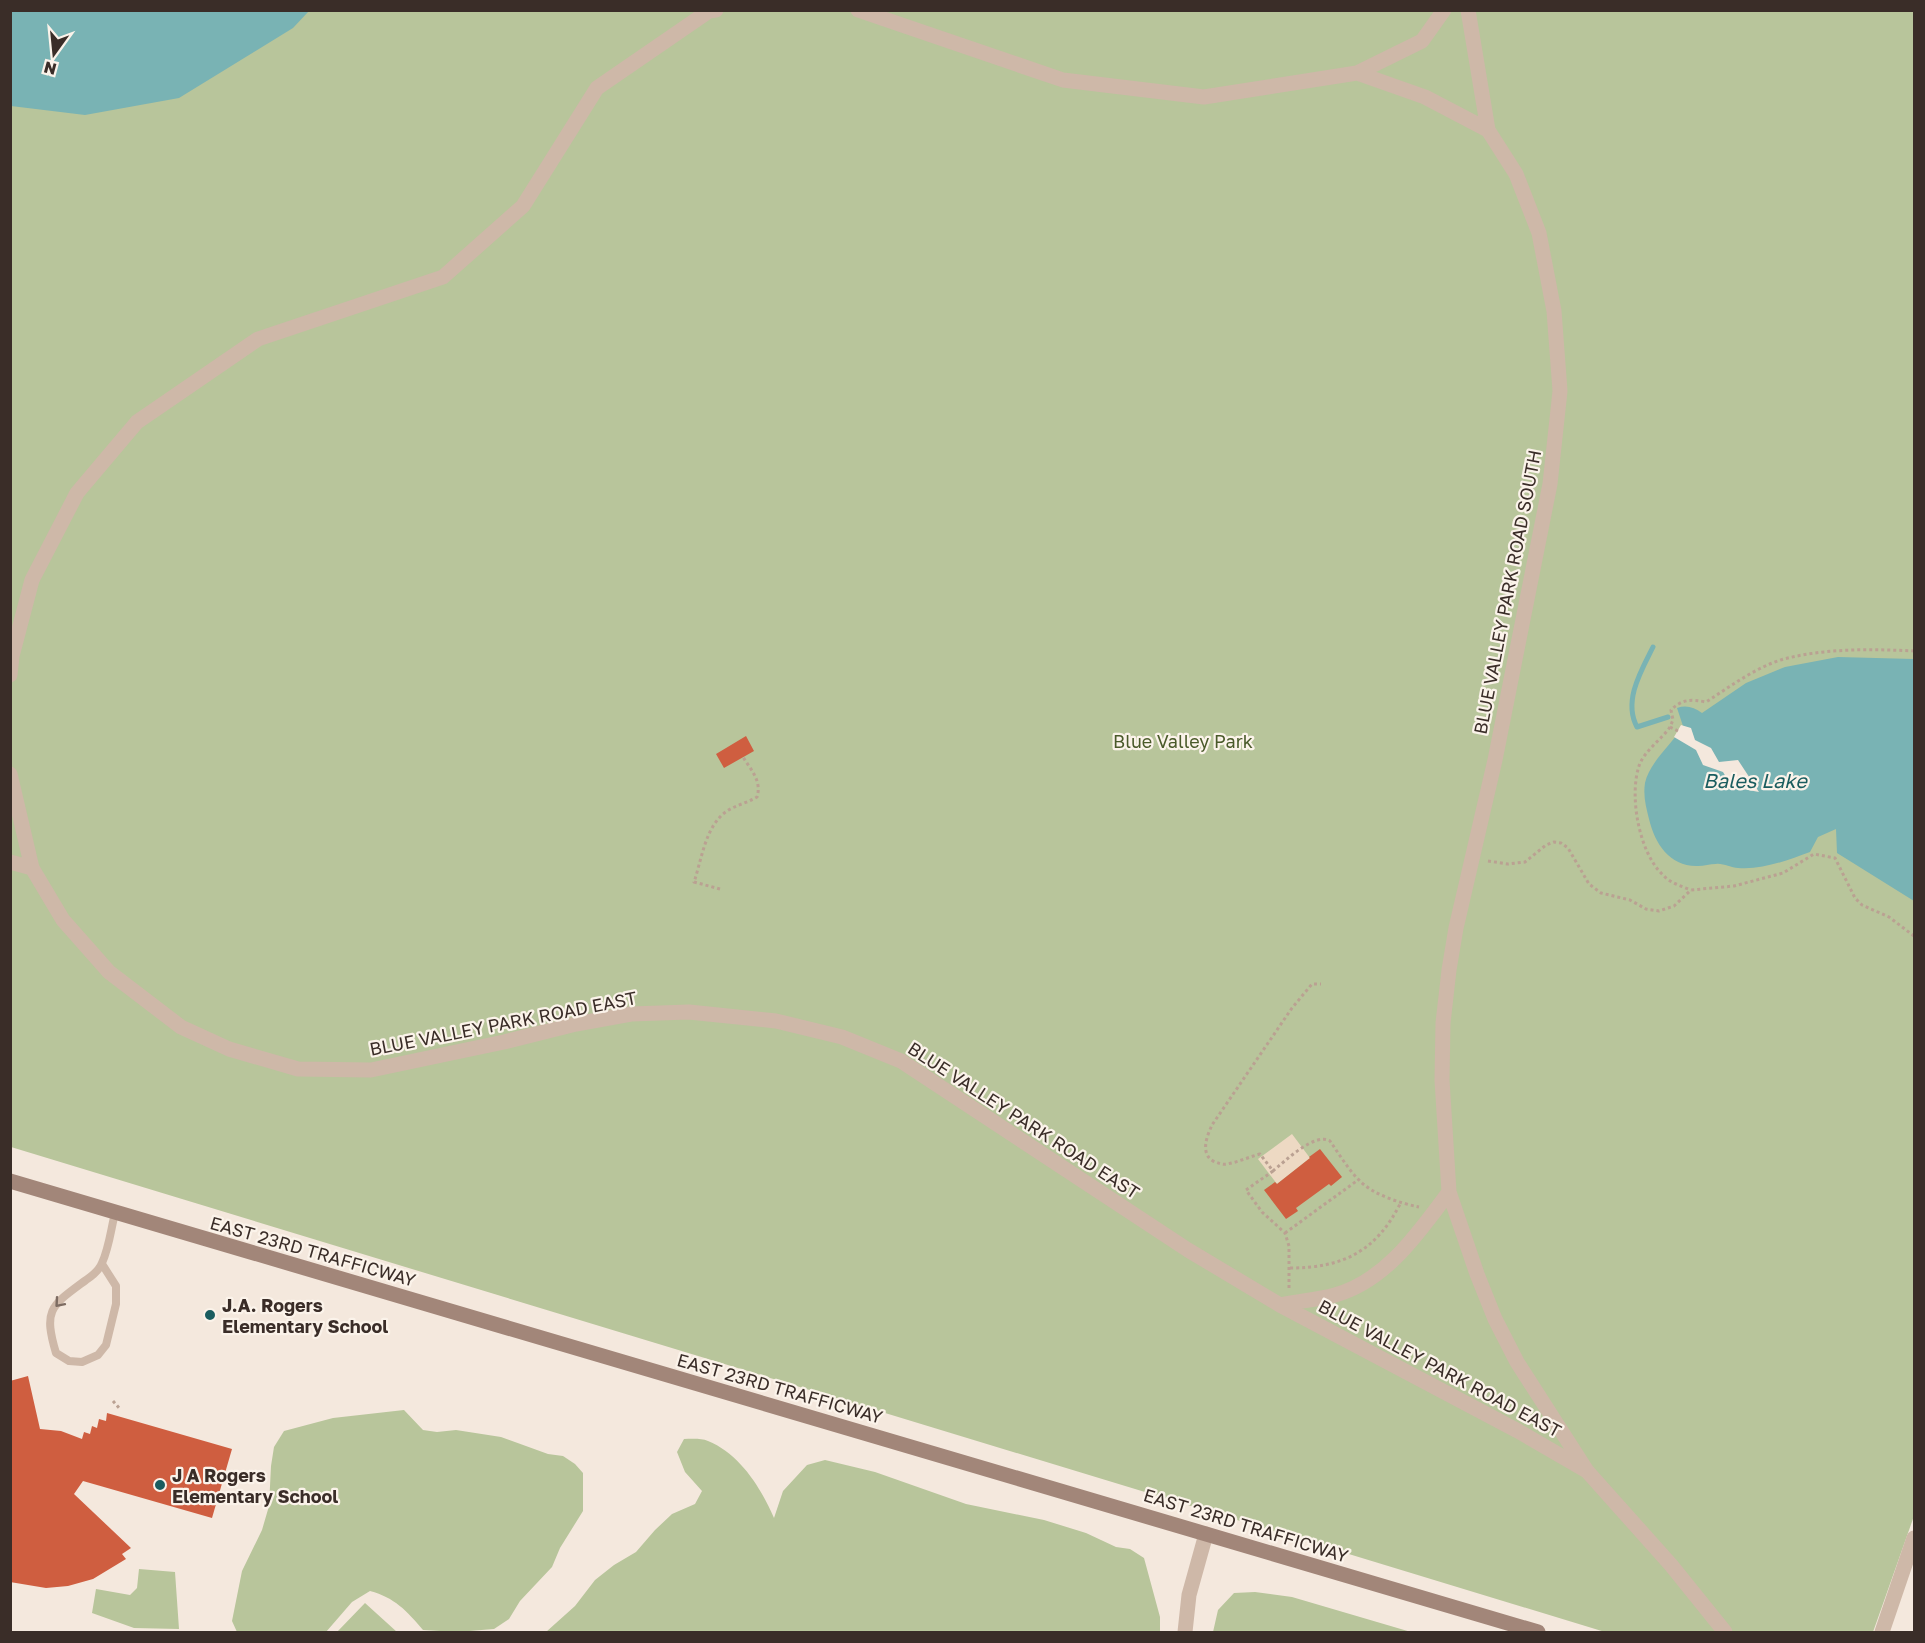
<svg xmlns="http://www.w3.org/2000/svg" width="1925" height="1643" viewBox="0 0 1925 1643" font-family="'Golos Text',sans-serif">
  <rect width="100%" height="100%" fill="#f4e8dd"/>
  <path fill="#b8c59b" d="M10 11H1914V1516L1873 1632H1605L11 1147Z
    M404 1410 423 1430 437 1432 456 1430 501 1437 548 1454 563 1456 575 1464 583 1473V1511L560 1548 552 1567 520 1601 509 1619 494 1629 457 1632 423 1630C406 1610 395 1598 370 1591L352 1602 326 1632H237L232 1621 242 1571 262 1530 269 1506 271 1466 274 1447 284 1431 333 1418Z
    M684 1439C691 1439 701 1438 708 1441 740 1454 761 1488 774 1518L783 1491 807 1465 825 1460 875 1472 966 1504 1044 1520 1086 1533 1116 1547 1130 1549 1144 1558 1160 1617V1632H546L575 1606 595 1580 614 1565 636 1552 655 1530 672 1514 695 1504 702 1491 685 1472 677 1452Z
    M139 1569 175 1572 179 1629 134 1628 92 1613 96 1589 130 1595 137 1588Z
    M1255 1592 1292 1597 1411 1632H1213L1218 1610 1234 1593Z
    M365 1603 397 1632H337Z"/>
  <path fill="#edd9c3" d="M1292 1134 1310 1158 1277 1184 1258 1159Z"/>
  <path fill="#79b3b4" d="M11 10H309V11L293 28 179 98 85 115 11 106Z
    M1838 657 1914 659V901L1837 853 1836 829 1818 837 1810 852C1788 860 1763 870 1738 868 1731 868 1723 863 1716 864 1710 864 1704 866 1698 866 1670 867 1655 844 1649 819 1646 807 1643 796 1645 783 1649 763 1672 744 1683 726L1677 708C1686 705 1694 707 1702 713L1746 683 1785 667Z"/>
  <path fill="#f4e8dd" d="M1681 725 1691 728 1695 740 1711 748 1719 762 1738 760 1759 792 1732 787 1723 772 1703 765 1696 750 1674 737Z"/>
  <g fill="none" stroke-linecap="round" stroke-linejoin="round">
    <path stroke="#79b3b4" stroke-width="5" d="M1653 647C1641 671 1623 701 1637 727L1668 717"/>
  </g>
  <path fill="#cf5e40" d="M746 736 754 751 724 768 716 754Z
    M1320 1149 1342 1177 1331 1186 1329 1184 1296 1208 1298 1211 1286 1219 1264 1190 1275 1182 1277 1184 1310 1158 1309 1157Z
    M28 1376 40 1429 61 1431 82 1439 84 1432 90 1434 92 1426 97 1428 99 1419 106 1421 107 1413 232 1449 212 1518 83 1481 74 1494 131 1548 122 1554 126 1559 93 1579 68 1586 46 1588 10 1582V1381Z"/>
  <g fill="none" stroke-linecap="round" stroke-linejoin="round">
    <path stroke="#baa192" stroke-width="3" stroke-dasharray="3 3" stroke-linecap="butt" d="M1670 727C1661 740 1644 751 1639 766 1629 796 1639 853 1663 875 1670 883 1681 886 1691 890
      M1678 731 1670 727 1673 720 1671 710C1682 699 1691 699 1706 702 1731 686 1756 667 1784 659 1827 648 1871 649 1914 651
      M1488 861 1508 864 1525 862 1546 845 1554 842 1561 843 1568 848 1589 884 1601 893 1630 900 1646 909 1659 911 1674 906 1691 890 1734 886 1783 873 1814 854 1835 858 1855 898 1862 905 1889 917 1914 936
      M720 889 694 882C702 859 705 826 727 811 736 805 747 803 757 797 762 781 751 770 743 757
      M1273 1171C1285 1161 1315 1132 1330 1141 1339 1154 1348 1169 1359 1180 1373 1195 1400 1203 1419 1207
      M1285 1233 1358 1180
      M1290 1268C1343 1268 1377 1251 1401 1202
      M1289 1288V1246L1285 1233 1262 1212 1246 1190 1273 1171 1260 1154C1249 1157 1238 1162 1227 1164 1222 1165 1218 1163 1213 1161 1200 1153 1207 1136 1212 1125L1292 1008 1312 984H1321
      M113 1401 120 1409"/>
    <path stroke="#ceb8a8" stroke-width="8" d="M102 1264 116 1286V1304L106 1345 98 1355 82 1362 69 1361 56 1353C43 1309 51 1306 86 1280 92 1276 99 1271 102 1263 109 1248 111 1229 115 1213"/>
    <path stroke="#ceb8a8" stroke-width="15" d="M858 10 1063 80 1204 97 1357 73 1425 97 1488 130
      M1468 10 1488 130 1516 174 1539 233 1554 311 1560 391 1550 484 1495 760 1456 928 1449 970 1443 1023 1442 1080 1449 1192 1477 1274 1495 1319 1517 1362 1587 1471 1671 1565 1725 1632
      M1357 73 1422 41 1444 10
      M10 675 12 656 32 580 77 493 137 422 258 339 443 277 523 206 597 88 709 11 716 10
      M10 774 32 868 63 920 109 972 181 1027 229 1049 298 1069 371 1070 504 1042 576 1024 631 1014 689 1012 776 1021 842 1037 901 1061 1188 1250 1280 1305 1518 1431 1587 1471
      M10 862 32 868
      M1280 1305C1298 1301 1317 1300 1335 1295 1386 1281 1419 1232 1449 1192
      M1185 1632 1189 1595 1206 1534
      M1882 1632 1914 1538"/>
    <path stroke="#a28679" stroke-width="15" d="M10 1181 1538 1632"/>
  </g>
  <defs><path id="oneway-chevron" d="M-2-3.5L2.5 0L-2 3.5" fill="none" stroke-width="1.6" stroke-linecap="round" stroke-linejoin="round" transform="scale(1.5)"/></defs>
  <use stroke="#7d6c62" href="#oneway-chevron" transform="translate(59 1303) rotate(131)"/>
  <g fill="#1a5d5f" stroke="#fbf3ea" stroke-width="2">
    <circle cx="210" cy="1315" r="6"/>
    <circle cx="160" cy="1485" r="6"/>
  </g>
  <g text-anchor="middle" dominant-baseline="central" stroke-width="4.5" stroke-linejoin="round" paint-order="stroke">
    <g font-size="18" fill="#3a2d28" stroke="#fbf3ea">
      <text transform="translate(1507 592) rotate(-79)">BLUE VALLEY PARK ROAD SOUTH</text>
      <text transform="translate(503 1023) rotate(-11)">BLUE VALLEY PARK ROAD EAST</text>
      <text transform="translate(1024 1120) rotate(33)">BLUE VALLEY PARK ROAD EAST</text>
      <text transform="translate(313 1251) rotate(16)">EAST 23RD TRAFFICWAY</text>
      <text transform="translate(1440 1368) rotate(28)">BLUE VALLEY PARK ROAD EAST</text>
      <text transform="translate(780 1388) rotate(16)">EAST 23RD TRAFFICWAY</text>
      <text transform="translate(1246 1525) rotate(17)">EAST 23RD TRAFFICWAY</text>
    </g>
    <g font-size="18" fill="#4a5a2a" stroke="#fbf3ea">
      <text x="1183" y="741">Blue Valley Park</text>
    </g>
    <g font-size="18" font-weight="bold" fill="#3a2d28" stroke="#fbf3ea" text-anchor="start">
      <text x="222" y="1305">J.A. Rogers<tspan x="222" dy="21">Elementary School</tspan></text>
      <text x="172" y="1475">J A Rogers<tspan x="172" dy="21">Elementary School</tspan></text>
    </g>
    <g font-size="20" font-style="italic" fill="#1a5d5f" stroke="#fbf3ea">
      <text x="1755" y="780">Bales Lake</text>
    </g>
  </g>
  <rect width="1925" height="1643" fill="none" stroke="#3a2d28" stroke-width="24"/>
  <g transform="translate(54 54) rotate(195)" stroke="#fbf3ea" stroke-width="4.5" paint-order="stroke">
  <path d="M0-4.5L10 22L0 15L-10 22Z" fill="#3a2d28"/>
  <text y="-9" font-size="16" font-weight="bold" text-anchor="middle" fill="#3a2d28">N</text>
  </g>
</svg>
